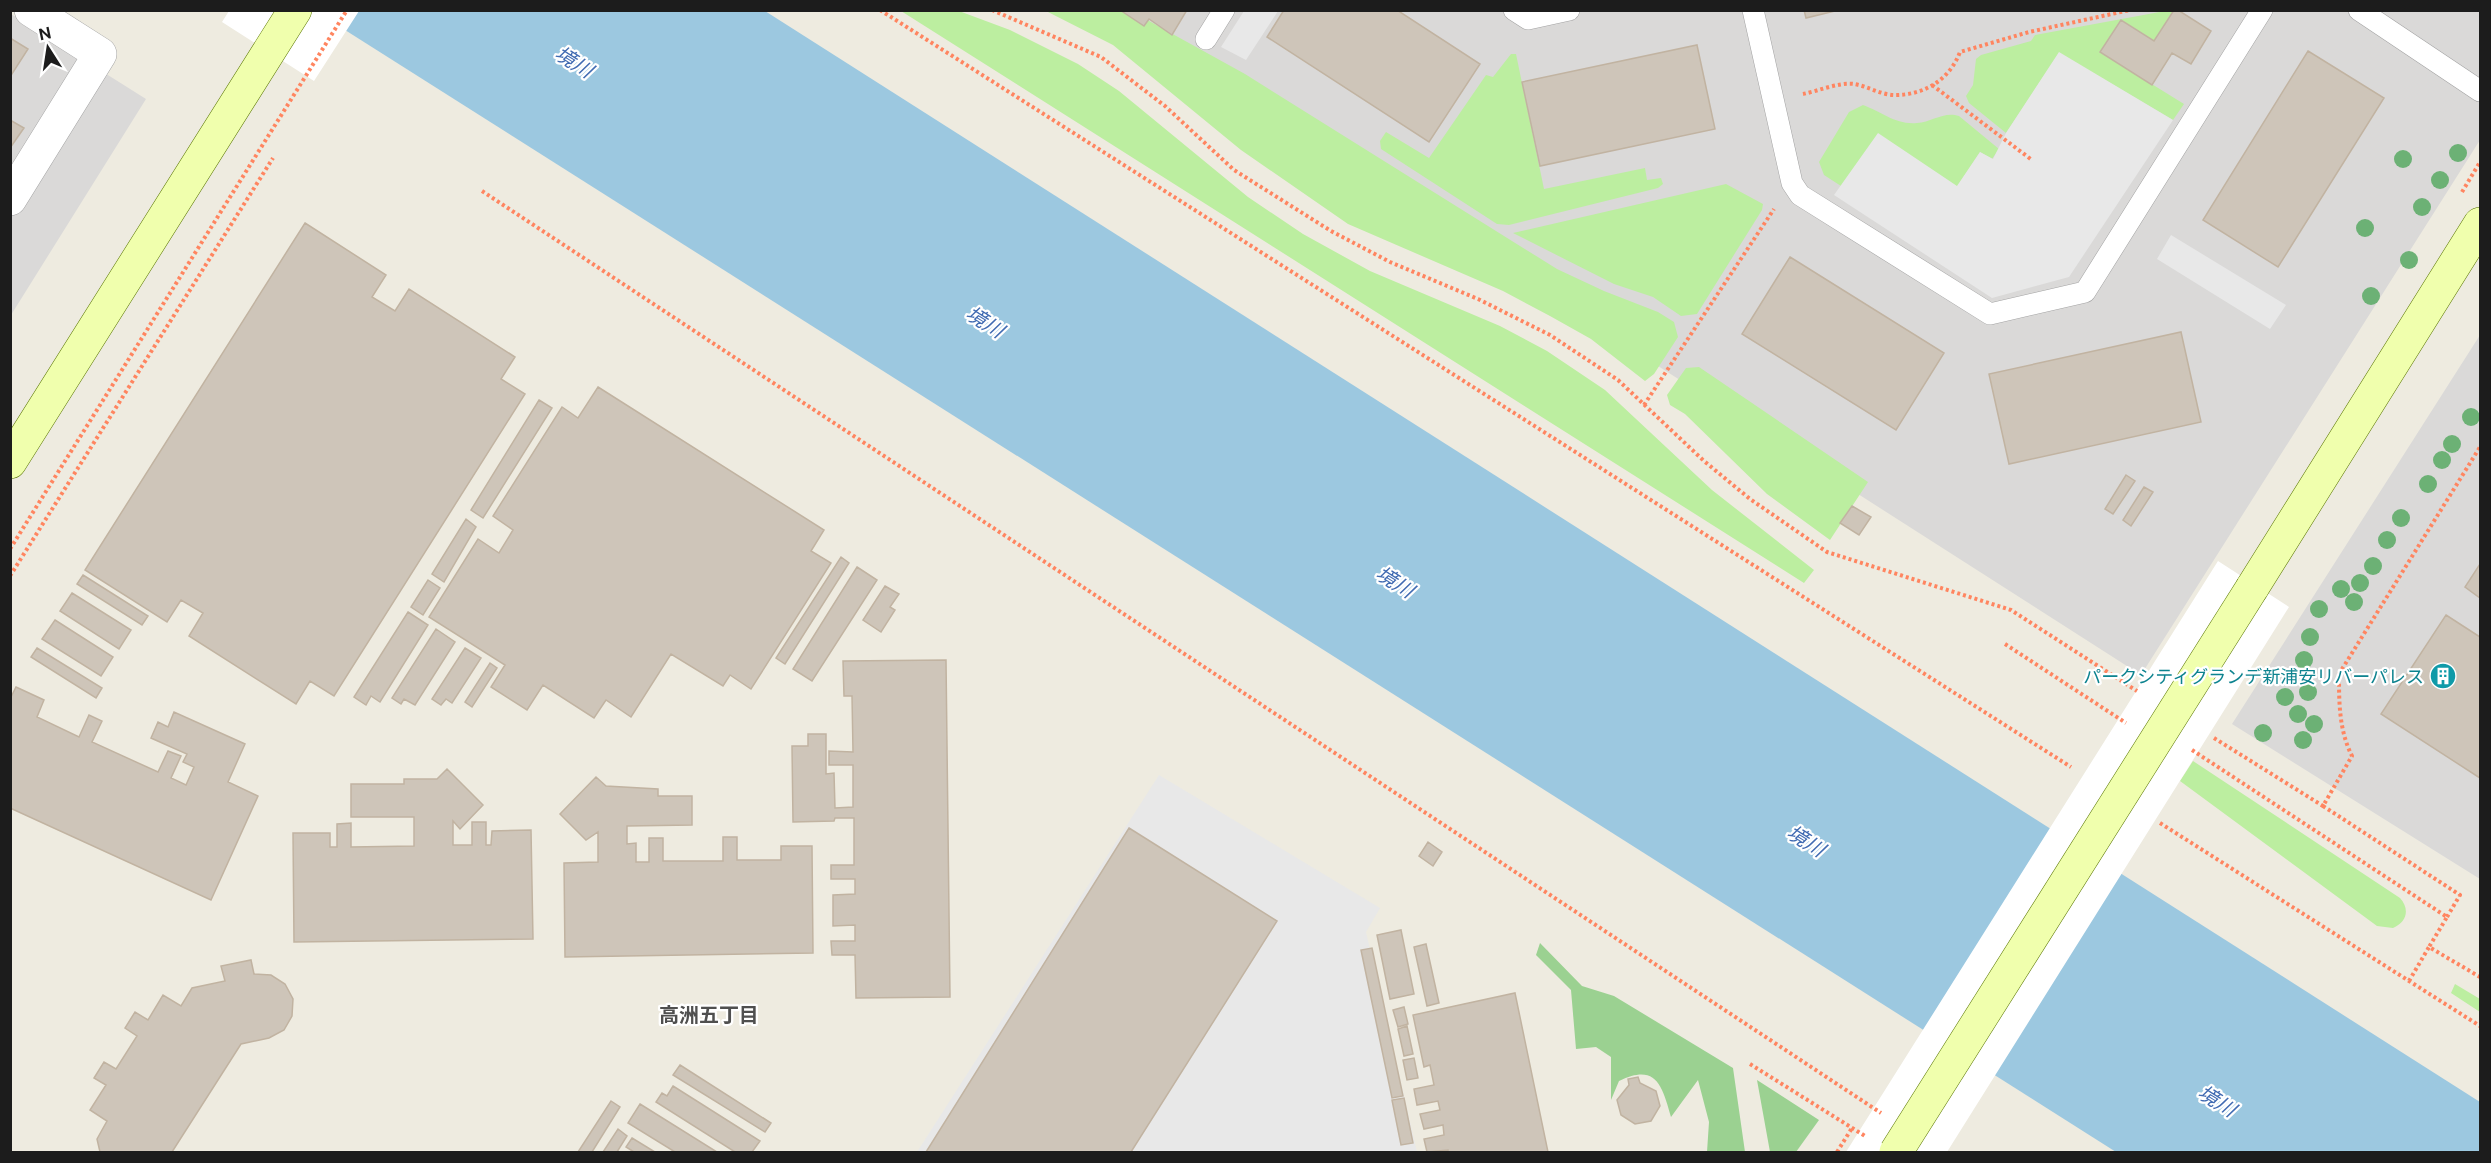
<svg xmlns="http://www.w3.org/2000/svg" width="2491" height="1163" viewBox="0 0 2491 1163" font-family="'Public Sans','Noto Sans JP',sans-serif">
  <rect width="100%" height="100%" fill="#eeebe0"/>
  <path fill="#dad9d8" d="M1103 11H2480V140L2141 675Z
    M11 14 146 99 11 315Z
    M2480 335V879L2232 724Z"/>
  <path fill="#bceea0" d="M901 11H959L1010 30 1078 64 1119 91 1248 197 1303 234 1370 271 1500 326 1547 351 1605 390 1712 490 1814 570 1804 583Z
    M1046 11H1131L1245 74 1557 269 1604 291 1658 312 1674 322 1678 337 1654 374 1645 381 1591 339 1550 316 1503 291 1348 224 1241 150 1113 45Z
    M2165 11H2174L2154 41 2121 20 2100 52 2184 104 2173 120 2059 53 2006 133 1969 103 1966 96 1973 85 1976 59 1981 55 2031 41 2035 35Z
    M1511 54H1516L1544 189 1645 168 1647 180 1661 178 1663 184 1658 188 1509 225 1497 224 1381 149 1380 141 1386 132 1429 158 1486 75 1493 77Z
    M1863 105C1882 112 1896 125 1917 123 1932 122 1944 111 1959 116L1999 149 1992 159 1980 152 1957 187 1878 134 1841 186 1824 175 1819 162 1849 112Z
    M1726 184 1763 204 1762 210 1697 314 1681 316 1653 297 1614 284 1513 233Z
    M1699 367 1868 482 1830 540 1767 494 1685 414 1670 405 1667 395 1686 368Z
    M2193 761 2400 898C2410 909 2407 922 2393 928L2377 926 2180 781Z
    M2455 984 2480 999V1012L2451 993Z"/>
  <path fill="#9bd191" d="M1540 943 1582 986 1614 996 1733 1068 1745 1152H1707L1709 1122 1698 1080 1671 1117C1662 1085 1656 1063 1619 1081L1611 1100V1057L1596 1047 1576 1049 1571 990 1536 955Z
    M1757 1080 1819 1120 1796 1152H1770Z"/>
  <path fill="#e8e8e8" d="M1244 11H1278L1246 60 1221 47Z
    M2059 52 2173 120 2069 277 1992 298 1834 195 1878 133 1957 186 1980 152 1993 159 2006 133Z
    M2171 235 2286 305 2270 329 2157 259Z
    M1159 775 1380 908 1366 932 1417 1152H917Z"/>
  <path fill="#9cc8e0" d="M315 11H765L2480 1102V1152H2116Z"/>
  <path fill="#fff" d="M229 11H359L314 81 222 22Z
    M2218 561 2289 607 1947 1152H1846Z"/>
  <path fill="#cec5b9" stroke="#c1b3a1" stroke-width="1.5" d="M1120 10H1187L1172 35 1149 19 1144 26Z
    M1284 10H1397L1480 64 1429 142 1267 37Z
    M1804 10H1839L1806 18Z
    M2174 10H2178L2211 31 2191 64 2172 53 2152 85 2100 52 2121 20 2154 41Z
    M10 38 28 49 10 77Z
    M1697 45 1715 129 1540 166 1522 82Z
    M2308 51 2384 98 2278 267 2203 220Z
    M10 120 24 128 10 148Z
    M305 223 386 275 372 297 395 311 409 289 515 357 501 379 525 394 334 696 310 681 296 704 189 636 203 613 181 600 167 622 85 570Z
    M1790 257 1944 353 1896 430 1742 334Z
    M2181 332 2201 422 2009 464 1989 374Z
    M598 387 824 530 811 551 831 563 751 689 730 675 723 686 671 654 631 717 606 700 594 718 543 685 527 710 491 687 505 665 429 617 478 539 499 553 513 530 493 516 562 407 578 418Z
    M539 400 552 408 483 518 471 510Z
    M2126 475 2135 481 2113 514 2105 509Z
    M2144 487 2153 492 2131 526 2123 520Z
    M1852 506 1871 517 1859 535 1840 523Z
    M466 519 476 527 444 582 432 574Z
    M841 557 849 563 785 664 776 658Z
    M2480 564V598L2465 587Z
    M857 567 877 580 812 681 793 669Z
    M83 575 148 616 142 625 77 584Z
    M428 580 440 588 423 615 411 607Z
    M885 586 899 594 890 607 895 610 881 632 863 620Z
    M72 593 131 630 119 649 60 611Z
    M408 612 428 625 380 702 371 696 366 705 354 697Z
    M2446 615 2480 637V778L2381 714Z
    M55 620 113 657 101 676 42 639Z
    M436 629 455 642 415 705 404 699 401 704 392 698Z
    M37 648 102 688 96 698 31 657Z
    M465 648 481 658 452 703 446 699 441 705 432 699Z
    M946 660 950 997 856 998 855 955H832L831 941H855V925L833 926V895L855 894V879H831V865H854V818H835L834 821 793 822 792 746H808V734H826V774L834 773 835 808 853 807V765H829V751L853 752 852 696H844L843 661Z
    M490 663 497 668 472 707 465 702Z
    M16 687 44 700 37 717 79 737 89 715 102 721 92 742 158 772 168 751 181 756 171 778 186 785 194 767 183 762 187 754 151 738 158 722 168 727 174 712 245 744 228 782 258 796 211 900 10 808V699Z
    M447 769 483 805 460 829 453 821V845H472V822H486V845H491L492 831 531 830 533 939 294 942 293 833H330V847H337V824L351 823V847L414 846V817H351V784H404V779H437Z
    M596 777 606 786 658 789V796H692V825L627 826V844L636 843V862H649V838H663V861H723V837H737V860H781V846H812L813 953 565 957 564 863 598 862V832L586 840 560 814Z
    M1129 828 1277 921 1131 1152H926Z
    M1428 842 1442 852 1433 866 1419 856Z
    M1401 930 1414 994 1390 999 1377 935Z
    M1426 944 1439 1003 1427 1006 1414 947Z
    M1372 948 1403 1096 1392 1098 1361 950Z
    M251 960 254 974 271 975 285 984 293 999 292 1016 284 1030 269 1038 241 1044 172 1152H100L97 1139 107 1121 90 1110 106 1085 94 1078 104 1062 116 1069 137 1036 125 1028 135 1012 148 1020 163 995 181 1006 192 988 225 981 221 966Z
    M1515 993 1548 1152H1448V1150L1427 1152 1424 1139 1444 1135 1443 1125 1424 1129 1420 1114 1440 1110 1438 1101 1417 1105 1414 1089 1434 1085 1430 1065 1424 1067 1413 1015Z
    M1404 1007 1408 1024 1398 1027 1393 1010Z
    M1407 1026 1413 1054 1404 1056 1398 1029Z
    M1414 1058 1418 1078 1407 1080 1403 1060Z
    M680 1065 771 1123 765 1132 673 1075Z
    M1638 1077 1640 1083 1656 1091 1660 1106 1651 1121 1635 1124 1621 1115 1617 1100 1629 1085 1628 1079Z
    M673 1086 760 1141 752 1152H735L656 1102 662 1093 667 1096Z
    M1404 1098 1413 1143 1401 1145 1392 1100Z
    M611 1101 620 1107 592 1152H578Z
    M640 1104 717 1152H675L628 1123Z
    M618 1129 627 1136 617 1152H603Z
    M632 1138 655 1152H634L626 1147Z"/>
  <g fill="none" stroke-linecap="round" stroke-linejoin="round">
    <defs>
      <path id="lane" d="M1514 10 1528 19 1569 10
        M1753 10 1792 183 1800 195 1990 314 2085 292 2262 10
        M2359 10 2480 91
        M1206 39 1224 10"/>
      <path id="street" d="M10 199 100 54 31 10"/>
      <path id="secondary" d="M10 462 295 10
        M2252 588 2480 224"/>
    </defs>
    <use href="#lane" stroke="#a3a3a3" stroke-width="22"/>
    <use href="#street" stroke="#a3a3a3" stroke-width="34"/>
    <use href="#secondary" stroke="#597500" stroke-width="34"/>
    <path stroke="#ff8560" stroke-width="4" stroke-dasharray="3 3" stroke-linecap="butt" d="M880 10 2071 767
      M992 10 1101 57 1165 106 1234 170 1331 231 1390 262 1478 299 1550 335 1618 380 1704 461 1750 499 1827 552 2011 610 2137 691
      M1932 85 2032 160
      M1803 94C1818 91 1839 82 1854 84 1867 86 1881 95 1895 95 1925 95 1950 79 1960 52L2029 32 2130 10
      M482 191 1881 1113
      M2462 192 2480 162
      M1644 405 1774 209
      M10 549 347 10
      M10 576 273 158
      M2005 644 2126 723
      M2214 738 2323 806
      M2192 750 2447 917 2429 947
      M2160 823 2480 1026
      M2447 917 2460 895 2323 806 2352 756C2339 730 2339 703 2339 674L2480 447
      M2409 981 2429 947 2480 977
      M1750 1064 1865 1136
      M1837 1152 1852 1128"/>
    <use href="#lane" stroke="#fff" stroke-width="21"/>
    <use href="#street" stroke="#fff" stroke-width="33"/>
    <use href="#secondary" stroke="#f0ffad" stroke-width="33"/>
    <defs>
      <path id="secondary-bridge" d="M1896 1152 2252 588"/>
    </defs>
    <use href="#secondary-bridge" stroke="#597500" stroke-width="34" stroke-linecap="butt"/>
    <use href="#secondary-bridge" stroke="#f0ffad" stroke-width="33"/>
  </g>
  <g fill="#6cb175">
    <circle cx="2458" cy="153" r="9"/>
    <circle cx="2403" cy="159" r="9"/>
    <circle cx="2440" cy="180" r="9"/>
    <circle cx="2422" cy="207" r="9"/>
    <circle cx="2365" cy="228" r="9"/>
    <circle cx="2409" cy="260" r="9"/>
    <circle cx="2371" cy="296" r="9"/>
    <circle cx="2471" cy="417" r="9"/>
    <circle cx="2452" cy="444" r="9"/>
    <circle cx="2442" cy="460" r="9"/>
    <circle cx="2428" cy="484" r="9"/>
    <circle cx="2401" cy="518" r="9"/>
    <circle cx="2387" cy="540" r="9"/>
    <circle cx="2373" cy="566" r="9"/>
    <circle cx="2360" cy="583" r="9"/>
    <circle cx="2341" cy="589" r="9"/>
    <circle cx="2354" cy="602" r="9"/>
    <circle cx="2319" cy="609" r="9"/>
    <circle cx="2310" cy="637" r="9"/>
    <circle cx="2304" cy="660" r="9"/>
    <circle cx="2308" cy="692" r="9"/>
    <circle cx="2285" cy="697" r="9"/>
    <circle cx="2298" cy="714" r="9"/>
    <circle cx="2314" cy="724" r="9"/>
    <circle cx="2263" cy="733" r="9"/>
    <circle cx="2303" cy="740" r="9"/>
  </g>
  <defs>
    <symbol id="building-disc" viewBox="-11 -11 22 22"><circle r="9.5" fill="#0f9aa8" stroke="#fff"/><path d="M-4-6H4V6H1V3H-1V6H-4ZM-2.5-4.3h1.7v1.8h-1.7ZM.8-4.3h1.7v1.8H.8ZM-2.5-1h1.7V.8h-1.7ZM.8-1h1.7V.8H.8Z" fill="#fff"/></symbol>
  </defs>
  <g fill-rule="evenodd">
    <use href="#building-disc" x="2428" y="661" width="30" height="30"/>
  </g>
  <g text-anchor="middle" dominant-baseline="central" stroke-width="4.5" stroke-linejoin="round" paint-order="stroke">
    <g font-size="18" fill="#0d838f" stroke="#fff" text-anchor="end">
      <text x="2424" y="676">パークシティグランデ新浦安リバーパレス</text>
    </g>
    <g font-size="20" font-style="italic" fill="#416bb2" stroke="#fff">
      <text transform="translate(574 62) rotate(32)">境川</text>
      <text transform="translate(985 322) rotate(32)">境川</text>
      <text transform="translate(1395 582) rotate(32)">境川</text>
      <text transform="translate(1806 841) rotate(32)">境川</text>
      <text transform="translate(2217 1101) rotate(32)">境川</text>
    </g>
    <g font-size="20" font-weight="bold" fill="#4f4f4f" stroke="#fff">
      <text x="709" y="1015">高洲五丁目</text>
    </g>
  </g>
  <rect width="2491" height="1163" fill="none" stroke="#1c1c1c" stroke-width="24"/>
  <g transform="translate(48 48) rotate(348)" stroke="#ffffff" stroke-width="4.5" paint-order="stroke">
  <path d="M0-4.5L10 22L0 15L-10 22Z" fill="#1c1c1c"/>
  <text y="-9" font-size="16" font-weight="bold" text-anchor="middle" fill="#1c1c1c">N</text>
  </g>
</svg>
